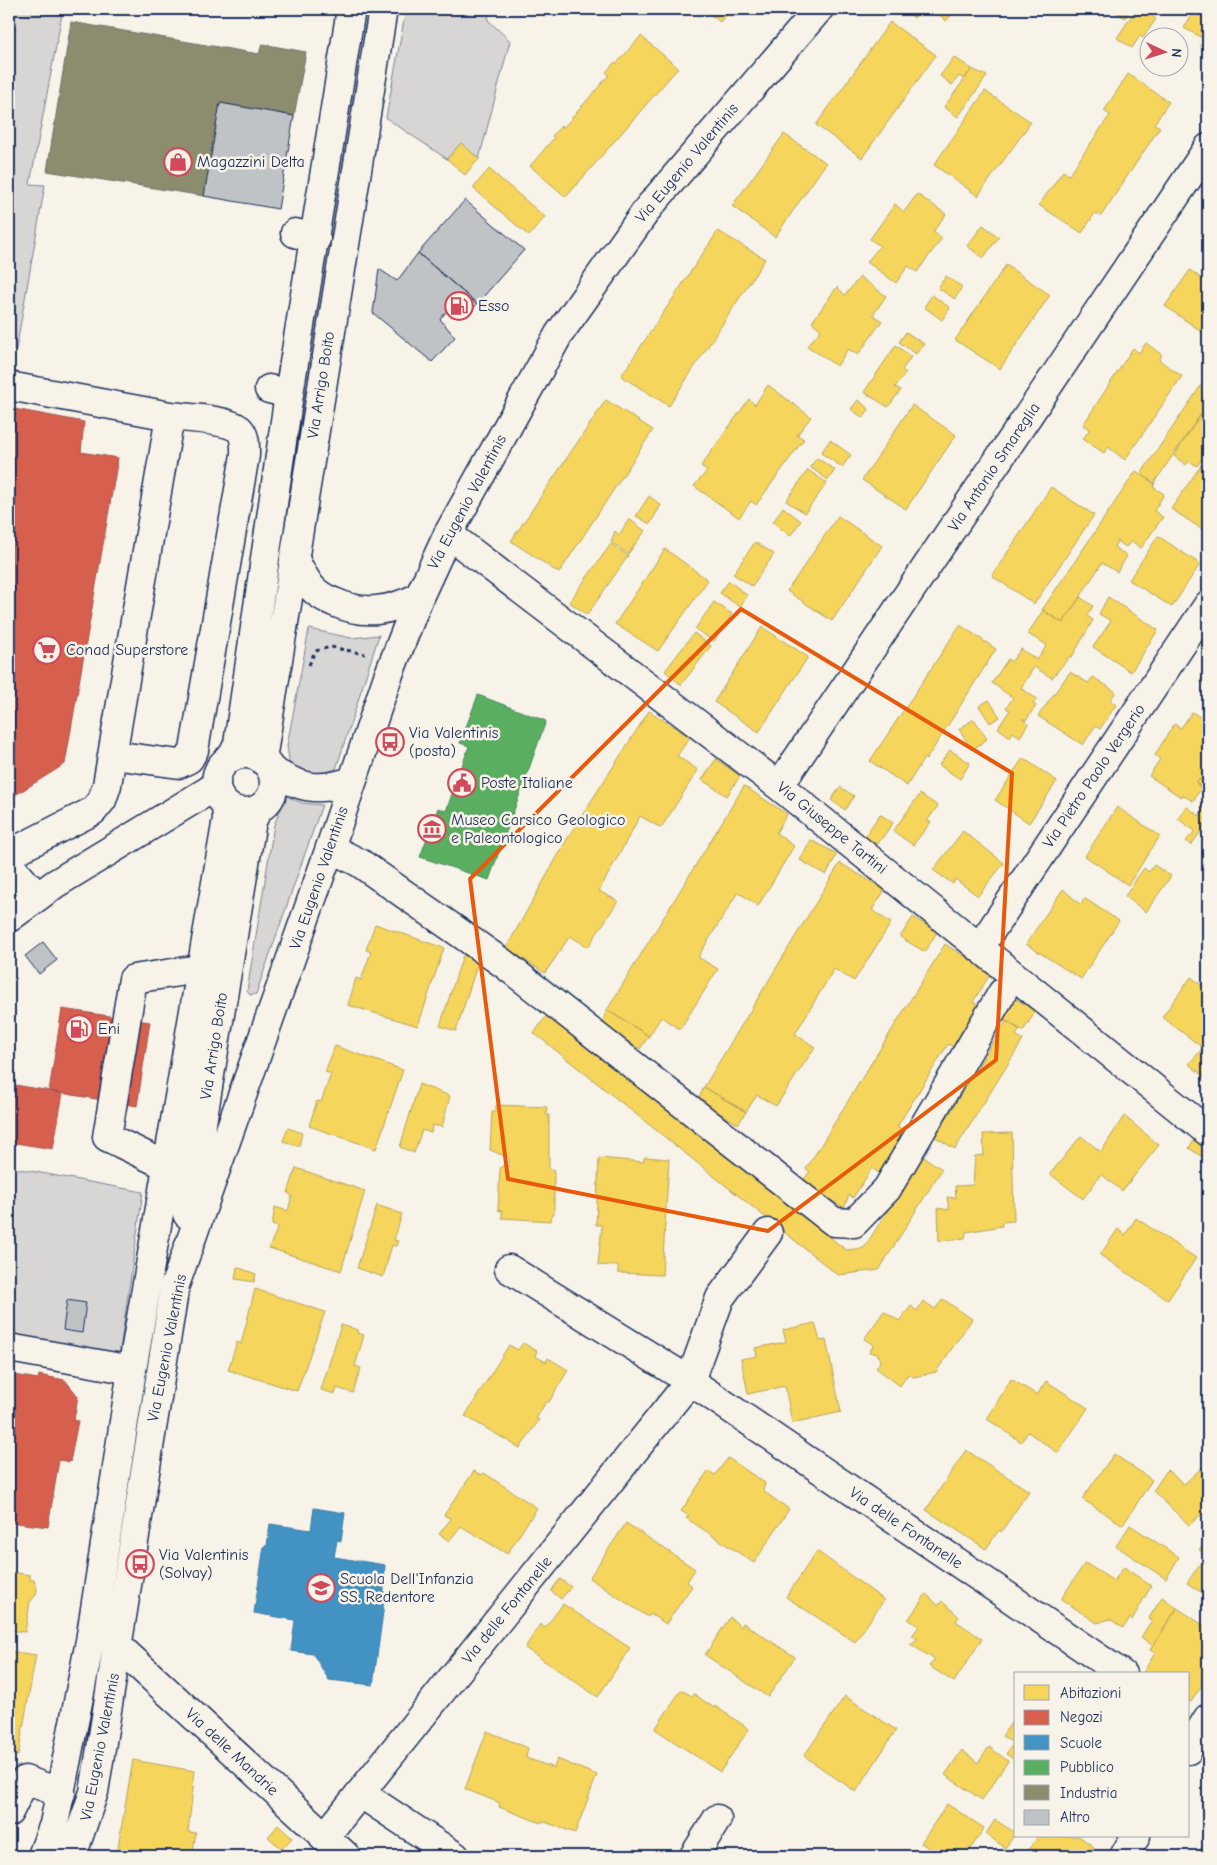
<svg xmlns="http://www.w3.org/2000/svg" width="1217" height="1865" viewBox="0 0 1217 1865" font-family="'Comic Neue',sans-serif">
  <rect width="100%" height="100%" fill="#f7f3e8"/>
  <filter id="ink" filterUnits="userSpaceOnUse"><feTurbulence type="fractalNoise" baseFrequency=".02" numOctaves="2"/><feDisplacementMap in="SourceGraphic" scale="10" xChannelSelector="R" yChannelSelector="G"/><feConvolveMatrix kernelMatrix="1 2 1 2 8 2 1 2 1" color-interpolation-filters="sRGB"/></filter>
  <g filter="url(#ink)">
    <path fill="#d7d6d4" stroke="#798299" d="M9 9H63L30 184 45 185 16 350 9 348Z
      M406 9H490L488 20 510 41 479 159 461 143 447 159 386 118Z
      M309 629 351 638 379 635 336 769C318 775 307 774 290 766L287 746Z
      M286 796 302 803 322 805 256 994 250 995 247 991 274 825Z
      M9 1167 143 1192 119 1357 9 1335Z"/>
    <path fill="#f6d55c" stroke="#b4a35d" d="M704 9H732L720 22Z
      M904 9H921L914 18Z
      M933 9H957L946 21Z
      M1112 9H1131L1125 18Z
      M1136 9H1141L1156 19 1143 38 1140 36 1132 48 1117 38Z
      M1147 9H1162L1157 16Z
      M1195 9H1208V50L1200 46 1204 39 1184 28Z
      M890 22 936 55 862 158 816 125Z
      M641 36 678 68 566 197 530 166 554 138 552 136 561 126 563 128 609 75 606 72 615 62 617 63Z
      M954 57 972 69 964 79 959 76 952 85 940 76Z
      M972 69 987 76 958 117 944 107Z
      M1128 74 1169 102 1154 124 1160 127 1101 216 1095 213 1082 233 1039 205 1063 171 1069 175 1110 115 1104 111Z
      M985 91 1031 122 978 196 934 165Z
      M784 134 826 163 775 237 732 206Z
      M461 143 479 159 465 175 447 159Z
      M489 169 545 217 529 236 473 188Z
      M917 194 946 214 933 232 942 238 917 272 908 266 896 283 867 262 880 246 870 239 895 204 904 212Z
      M983 225 999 237 983 258 967 246Z
      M718 231 765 259 669 406 621 376Z
      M1208 258V272L1202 268Z
      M1006 265 1050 295 1000 369 955 340Z
      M1190 270 1206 282 1208 279V322L1202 332 1165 306Z
      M946 276 962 287 955 299 938 288Z
      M860 277 886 296 873 315 882 321 858 355 848 349 837 366 807 346 821 330 812 322 837 287 845 295Z
      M932 295 950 308 942 320 924 307Z
      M906 332 924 344 916 354 899 342Z
      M1146 343 1162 355 1159 360 1182 376 1125 460 1108 447 1104 453 1083 439 1090 429 1083 425 1133 348 1139 353Z
      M896 345 911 357 902 370 906 373 895 387 901 390 888 407 864 392Z
      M1204 381 1208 384V419L1201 414 1154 483 1141 474Z
      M768 385 811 417 797 435 804 439 756 505 751 501 739 518 694 486 707 471 701 466 749 399 755 405Z
      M606 400 653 430 559 573 511 541Z
      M858 400 869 409 863 418 851 409Z
      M912 405 956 435 906 509 862 480Z
      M1201 414 1208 419V450L1197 466 1189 461 1186 465 1174 456Z
      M830 440 851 455 842 467 821 453Z
      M817 458 835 470 828 480 810 467Z
      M1202 464 1208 468V533L1171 509Z
      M808 470 827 483 805 513 786 501Z
      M1136 471 1155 484 1153 487 1164 494 1154 511 1163 517 1141 548 1131 541 1126 547 1117 541 1114 547 1127 556 1117 572 1102 563 1063 623 1042 610Z
      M1051 487 1094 515 1034 604 992 576Z
      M649 496 661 505 650 524 636 516Z
      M783 507 801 521 790 536 773 522Z
      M838 516 882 546 832 621 787 591Z
      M629 519 645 531 628 554 611 542 615 531 619 535Z
      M1158 536 1200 564 1172 607 1129 580Z
      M755 542 774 554 752 586 733 574Z
      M611 544 628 556 587 615 569 602Z
      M665 549 708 580 658 651 615 624Z
      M729 581 747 595 740 607 720 593Z
      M1080 597 1093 606 1087 616 1093 620 1072 657 1070 656 1052 678 1034 667 1021 688 1037 699 1033 704 1036 706 1026 720 1022 718 1028 724 1020 737 1013 732 1010 737 998 728 1010 710 1006 708 1013 698 992 683 1008 659 1011 662 1021 649 1037 660 1047 645 1028 634 1043 610 1063 623Z
      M1108 597 1158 630 1131 672 1093 647 1111 621 1099 614Z
      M714 602 732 614 714 641 695 629Z
      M960 625 996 649 926 760 924 758 907 786 870 761Z
      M762 627 808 657 759 732 714 702Z
      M694 633 711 646 681 685 665 671Z
      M1208 669V687L1200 681Z
      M1070 672 1088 683 1093 677 1116 692 1110 700 1116 705 1100 729 1095 726 1083 745 1038 716Z
      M989 700 1000 717 990 723 979 706Z
      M649 711 690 737 677 756 698 770 661 828 640 816 599 891 618 901 588 947 570 936 545 973 506 948 570 834Z
      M1192 712 1208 722V756L1203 764 1208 768V785L1199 779 1196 783 1202 787 1193 801 1182 795 1181 797 1149 776 1160 759 1155 755 1174 724 1181 728Z
      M974 719 987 739 972 750 959 729Z
      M950 750 970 763 960 779 939 765Z
      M1023 758 1057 781 1029 823 995 800Z
      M716 759 740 776 727 796 702 780Z
      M1199 779 1208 785V794L1196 783Z
      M744 786 787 814 776 833 794 846 758 906 738 892 727 910 698 957 718 969 680 1029 661 1017 649 1036 607 1010Z
      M840 787 854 796 845 810 831 800Z
      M920 794 938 806 927 821 931 822 913 845 893 831Z
      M1186 806 1199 816 1204 807 1208 812V822L1191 845 1186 841 1195 831 1178 819Z
      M1117 807 1160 836 1128 885 1085 856Z
      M880 814 893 823 877 845 865 836Z
      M963 831 1004 863 978 896 955 879 953 884 933 870Z
      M811 840 837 854 826 875 800 860Z
      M840 863 885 890 872 910 891 923 854 981 834 969 795 1034 815 1047 776 1106 757 1095 746 1112 704 1087Z
      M1154 865 1171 876 1146 912 1125 896 1144 868 1149 872Z
      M1063 889 1081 905 1084 898 1119 921 1081 979 1026 944Z
      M913 917 937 932 925 952 900 937Z
      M375 924 444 948 418 1026 348 1005 356 978 361 980 371 952 366 950Z
      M945 944 991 973 973 1002 981 1007 955 1048 948 1044 897 1127 905 1131 879 1173 872 1168 853 1198 849 1195 844 1208 802 1182 810 1171 806 1169Z
      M463 955 478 962 456 1031 440 1026Z
      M1191 977 1208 990V1080L1189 1064 1203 1048 1162 1017Z
      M1009 995 1036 1011 1023 1031 997 1015Z
      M607 1010 649 1036 640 1049 601 1025Z
      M548 1014 846 1250 864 1248 922 1156 942 1169 879 1270 838 1275 534 1033Z
      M1006 1021 1020 1030 1016 1035 1023 1040 955 1149 935 1137Z
      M335 1046 403 1070 376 1149 309 1126 317 1101 321 1102 331 1074 325 1072Z
      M419 1084 450 1096 442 1127 432 1125 431 1133 422 1130 414 1153 400 1147Z
      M704 1087 746 1112 738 1124 698 1100Z
      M496 1105 547 1107 546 1115H549V1169L554 1171V1214H552L551 1221 502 1218V1211L498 1210 500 1169 502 1166H509V1158L490 1150 492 1112H496Z
      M1124 1116 1159 1145 1122 1191 1101 1174 1083 1199 1050 1174 1081 1136 1101 1152Z
      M288 1128 302 1133 299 1146 283 1141Z
      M1012 1133 1014 1221 1002 1222V1226L966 1232 965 1238 939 1241 938 1208 949 1210 947 1197 956 1198 955 1186 973 1185 975 1156 984 1155 983 1134Z
      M1198 1133 1208 1141V1154L1205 1159 1189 1148Z
      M645 1157 669 1159 662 1275 618 1273V1266L598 1265 602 1225H596L599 1158 643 1162Z
      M296 1168 365 1191 341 1271 269 1248 278 1227 272 1225 275 1207 288 1211 292 1196 288 1193Z
      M377 1205 402 1214 394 1240 398 1241 396 1246 392 1245 383 1277 357 1268Z
      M1136 1218 1196 1258 1168 1300 1100 1255 1118 1229 1125 1235Z
      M237 1267 256 1274 254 1282 235 1279Z
      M255 1289 325 1312 297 1391 228 1370 237 1342 241 1344Z
      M943 1299 972 1319 936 1372 914 1377 908 1374 900 1386 876 1368 880 1362 878 1354 869 1352 874 1345 864 1339 884 1311 899 1321 911 1306 917 1311 923 1301 935 1309Z
      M815 1323 820 1341 826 1340 841 1412 792 1423 785 1386 748 1394 741 1359 757 1356 755 1348 786 1342 783 1330Z
      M341 1325 358 1330 357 1333 364 1335 355 1366 361 1368 353 1393 337 1388 335 1394 321 1390Z
      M523 1343 537 1351 535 1356 546 1362 548 1358 568 1370 549 1402H546L536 1419 539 1420 520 1448 465 1416 509 1345 518 1350Z
      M1011 1379 1037 1395 1046 1381 1088 1408 1058 1453 1028 1432 1021 1442 987 1419Z
      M966 1450 1029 1491 1001 1532 999 1530 986 1549 926 1510Z
      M1114 1454 1152 1480 1123 1525 1082 1499Z
      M728 1458 765 1483 763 1491 789 1509 754 1563 686 1518 689 1516 681 1511 708 1471 715 1475Z
      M1203 1467 1208 1472V1509L1189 1525 1153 1491 1167 1470 1184 1484Z
      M474 1471 481 1475 484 1473 537 1508 507 1554 461 1526 449 1541 439 1534 451 1519 444 1515Z
      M626 1523 695 1569 687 1582 692 1586 666 1624 650 1614 648 1617 589 1578Z
      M1130 1525 1179 1557 1166 1579 1116 1546Z
      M1208 1537V1597L1187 1583 1206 1555 1199 1550Z
      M817 1551 884 1600 855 1642 786 1597Z
      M1085 1563 1114 1581 1124 1567 1151 1586 1132 1620 1130 1618 1123 1628 1110 1619 1097 1623 1061 1599Z
      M9 1572 30 1575V1580H34L37 1589 36 1595 30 1602 25 1632 9 1630Z
      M560 1579 571 1587 561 1599 551 1591Z
      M926 1594 938 1605 942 1601 959 1617 956 1621 982 1639 954 1682 929 1666 935 1660 910 1644 918 1639 912 1636 919 1626 908 1620Z
      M1162 1597 1177 1608 1153 1646 1141 1637 1152 1620 1149 1618Z
      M563 1604 630 1648 598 1697 525 1648 540 1624 545 1628Z
      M1177 1608 1208 1628V1676L1191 1702 1188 1701V1674L1143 1673 1155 1653 1150 1650Z
      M730 1617 741 1627 743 1623 795 1657 768 1697 705 1655Z
      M9 1651 36 1655 18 1756 9 1754Z
      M681 1690 692 1696 694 1694 714 1708 715 1706 749 1729 720 1772 655 1729Z
      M845 1696 896 1730 856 1792 804 1756Z
      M1016 1716V1745L1002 1736Z
      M487 1731 528 1748 526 1758 554 1768 557 1759 597 1775 575 1833 542 1821 541 1823 499 1807 500 1803 465 1789Z
      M1013 1744 1016 1745V1761L1006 1754Z
      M989 1747 1008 1761 982 1800 945 1775 962 1750 978 1763Z
      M133 1760 195 1771 188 1832 196 1833 192 1856H138L117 1853Z
      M947 1804 984 1828 966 1856 955 1852 952 1856H941L921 1843Z
      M995 1820 1016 1833 1005 1848 986 1834Z
      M278 1825 292 1838 282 1849 268 1837Z
      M1038 1836H1079L1094 1847 1088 1856H1025Z
      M1208 1837V1856H1196Z"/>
    <path fill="#d6604d" stroke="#9e5152" d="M9 408 84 422 81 452 118 458 65 764 9 799Z
      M62 1009 150 1022 137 1106 49 1091Z
      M9 1084 63 1093 53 1149 9 1142Z
      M9 1374 38 1379 39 1375 65 1380 78 1396 74 1420 78 1421 70 1462 59 1460 48 1527 9 1522 11 1483 9 1482V1442L14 1408 9 1407Z"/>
    <path fill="#4393c3" stroke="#3775a5" d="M314 1508 345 1513 341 1541 337 1540 334 1557 385 1565 383 1612 373 1685 329 1680 313 1654 291 1651 295 1620 254 1613 264 1546H267L270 1524 311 1530Z"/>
    <path fill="#5aae61" stroke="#478860" d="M478 695 546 721 489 880 420 857 438 808 446 811 469 746 460 743Z"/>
    <path fill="#8c8c6e" stroke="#6a7069" d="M71 22 259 54 262 44 306 52 294 116 220 103 204 196 47 171Z"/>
    <path fill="#c0c3c5" stroke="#1b2f5e" d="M220 103 294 116 278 209 204 196Z
      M465 200 524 250 477 304 418 253Z
      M418 253 477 304 473 309 458 298 440 319 455 337 432 362 373 313 379 269 397 281Z
      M43 942 57 960 39 974 25 956Z
      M67 1300 86 1303 82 1333 63 1330Z"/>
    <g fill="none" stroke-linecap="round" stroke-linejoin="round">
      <defs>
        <path id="minor" d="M295 233 316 239
          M9 386 170 416 107 785 102 800 93 811 9 854
          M269 389 289 394
          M448 534 779 786 1208 1132
          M113 755 179 764 189 759 194 750 245 455C245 446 246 436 239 429 226 419 187 418 170 416
          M779 786 1208 148
          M330 848 360 863 504 964 834 1222 854 1223 887 1189 1002 993
          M9 865 37 896
          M9 918 55 884 216 786
          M980 947 1208 605
          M167 1166 107 1137 133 979 199 969
          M509 1269 690 1381 1122 1674
          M9 1348 132 1370
          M119 1647 346 1856
          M1188 1750 1208 1718
          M360 1793 455 1856
          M9 1812 25 1780 61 1793
          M324 1838 690 1381 720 1298 768 1233
          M694 1856 717 1819
          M1124 1856 1136 1836"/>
        <path id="major" d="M294 557C299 568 304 578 311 587 317 594 326 599 334 602 364 616 390 611 419 597
          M216 783a29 29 0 1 1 58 0a29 29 0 1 1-58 0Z
          M232 757 238 744 289 394 351 9
          M264 761 263 753 383 9
          M271 770C302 789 318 792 352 781
          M187 1214 252 821 258 809
          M42 1856 54 1824 90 1641 132 1370 227 819 226 806
          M72 1856 94 1792 175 1285 330 848 387 679 419 597 448 534 559 334 649 207 819 9"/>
      </defs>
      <use href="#minor" stroke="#1b2f5e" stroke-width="31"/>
      <use href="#major" stroke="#1b2f5e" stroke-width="31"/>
      <path stroke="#1b2f5e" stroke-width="3" stroke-dasharray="4 4" stroke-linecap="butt" d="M309 665 315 651 331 647 365 654"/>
      <use href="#minor" stroke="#f7f3e8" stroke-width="28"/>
      <use href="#major" stroke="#f7f3e8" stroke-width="28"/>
    </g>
  </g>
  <path fill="none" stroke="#e8590c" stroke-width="4" stroke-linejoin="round" d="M741 609 1012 773 996 1060 768 1231 508 1179 470 879Z"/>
  <defs>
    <symbol id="shop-ring" viewBox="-11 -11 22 22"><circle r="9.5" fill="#f7f3e8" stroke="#d1495b" stroke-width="1.5"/><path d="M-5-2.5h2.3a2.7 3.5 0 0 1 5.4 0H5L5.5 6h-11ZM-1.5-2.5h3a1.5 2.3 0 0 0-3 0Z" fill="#d1495b"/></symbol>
    <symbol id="fuel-ring" viewBox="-11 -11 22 22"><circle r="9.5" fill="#f7f3e8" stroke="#d1495b" stroke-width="1.5"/><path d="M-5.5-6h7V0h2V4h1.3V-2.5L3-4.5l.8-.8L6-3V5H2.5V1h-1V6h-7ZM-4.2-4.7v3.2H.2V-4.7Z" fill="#d1495b"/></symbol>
    <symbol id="supermarket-ring" viewBox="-11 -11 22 22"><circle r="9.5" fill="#f7f3e8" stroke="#d1495b" stroke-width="1.5"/><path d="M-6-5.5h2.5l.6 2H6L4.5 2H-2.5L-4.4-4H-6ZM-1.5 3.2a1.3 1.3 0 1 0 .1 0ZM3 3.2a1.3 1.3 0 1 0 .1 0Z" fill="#d1495b"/></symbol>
    <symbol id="bus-ring" viewBox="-11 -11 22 22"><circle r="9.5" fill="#f7f3e8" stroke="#d1495b" stroke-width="1.5"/><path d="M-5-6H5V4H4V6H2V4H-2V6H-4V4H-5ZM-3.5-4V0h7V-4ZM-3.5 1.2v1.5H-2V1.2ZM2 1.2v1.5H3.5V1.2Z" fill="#d1495b"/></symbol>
    <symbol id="civic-ring" viewBox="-11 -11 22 22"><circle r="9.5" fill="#f7f3e8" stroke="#d1495b" stroke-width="1.5"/><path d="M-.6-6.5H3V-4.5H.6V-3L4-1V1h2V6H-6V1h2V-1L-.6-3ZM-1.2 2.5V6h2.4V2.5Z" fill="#d1495b"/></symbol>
    <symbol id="museum-ring" viewBox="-11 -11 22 22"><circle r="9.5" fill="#f7f3e8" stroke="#d1495b" stroke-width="1.5"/><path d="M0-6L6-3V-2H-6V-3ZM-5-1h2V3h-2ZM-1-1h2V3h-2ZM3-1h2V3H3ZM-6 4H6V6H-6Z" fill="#d1495b"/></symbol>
    <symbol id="school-ring" viewBox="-11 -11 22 22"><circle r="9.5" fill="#f7f3e8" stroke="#d1495b" stroke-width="1.5"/><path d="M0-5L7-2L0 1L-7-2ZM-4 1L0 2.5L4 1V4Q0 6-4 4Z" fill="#d1495b"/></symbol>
  </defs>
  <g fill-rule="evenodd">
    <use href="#shop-ring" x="162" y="146" width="32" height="32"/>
    <use href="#fuel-ring" x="443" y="290" width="32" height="32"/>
    <use href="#supermarket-ring" x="31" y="634" width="32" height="32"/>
    <use href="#bus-ring" x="374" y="726" width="32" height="32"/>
    <use href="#civic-ring" x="446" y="767" width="32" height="32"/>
    <use href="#museum-ring" x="416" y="813" width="32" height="32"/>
    <use href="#fuel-ring" x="63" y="1013" width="32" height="32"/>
    <use href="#bus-ring" x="124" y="1548" width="32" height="32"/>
    <use href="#school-ring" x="305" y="1572" width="32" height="32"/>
  </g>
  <g text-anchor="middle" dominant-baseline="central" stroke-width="5" stroke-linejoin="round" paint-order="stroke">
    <g font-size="16" fill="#1b2f5e" stroke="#f7f3e8" text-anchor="start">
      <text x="197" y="162">Magazzini Delta</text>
      <text x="478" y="306">Esso</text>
      <text x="66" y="650">Conad Superstore</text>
      <text x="409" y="733">Via Valentinis<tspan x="409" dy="18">(posta)</tspan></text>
      <text x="481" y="783">Poste Italiane</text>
      <text x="451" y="820">Museo Carsico Geologico<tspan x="451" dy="18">e Paleontologico</tspan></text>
      <text x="98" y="1029">Eni</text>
      <text x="159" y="1555">Via Valentinis<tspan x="159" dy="18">(Solvay)</tspan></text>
      <text x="340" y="1579">Scuola Dell'Infanzia<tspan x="340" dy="18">SS. Redentore</tspan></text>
    </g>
    <g font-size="16" fill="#1b2f5e" stroke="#f7f3e8">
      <text transform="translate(687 163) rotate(-50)">Via Eugenio Valentinis</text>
      <text transform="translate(321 385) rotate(-81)">Via Arrigo Boito</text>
      <text transform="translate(994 467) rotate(-56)">Via Antonio Smareglia</text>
      <text transform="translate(467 502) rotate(-62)">Via Eugenio Valentinis</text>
      <text transform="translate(1094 776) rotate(-56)">Via Pietro Paolo Vergerio</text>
      <text transform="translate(832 828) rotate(39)">Via Giuseppe Tartini</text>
      <text transform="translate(319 878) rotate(-71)">Via Eugenio Valentinis</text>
      <text transform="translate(214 1046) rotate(-81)">Via Arrigo Boito</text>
      <text transform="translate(167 1348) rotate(-79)">Via Eugenio Valentinis</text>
      <text transform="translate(906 1528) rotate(34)">Via delle Fontanelle</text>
      <text transform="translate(507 1610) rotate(-51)">Via delle Fontanelle</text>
      <text transform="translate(100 1747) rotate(-79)">Via Eugenio Valentinis</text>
      <text transform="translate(232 1752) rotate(43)">Via delle Mandrie</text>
    </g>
  </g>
  <rect width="1217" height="1865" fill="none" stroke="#f7f3e8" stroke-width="30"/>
  <rect x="15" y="15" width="1187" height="1835" fill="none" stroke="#1b2f5e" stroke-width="2" filter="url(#ink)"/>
  <rect x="1014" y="1672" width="175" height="165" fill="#f7f3e8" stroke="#9fa5b1"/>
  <rect x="1024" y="1685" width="25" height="15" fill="#f6d55c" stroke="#9fa5b1"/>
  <text x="1060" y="1698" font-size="15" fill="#1b2f5e">Abitazioni</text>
  <rect x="1024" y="1710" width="25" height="15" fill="#d6604d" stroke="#9fa5b1"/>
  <text x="1060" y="1722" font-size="15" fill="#1b2f5e">Negozi</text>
  <rect x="1024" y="1735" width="25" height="15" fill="#4393c3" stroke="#9fa5b1"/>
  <text x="1060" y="1748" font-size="15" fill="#1b2f5e">Scuole</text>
  <rect x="1024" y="1760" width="25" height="15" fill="#5aae61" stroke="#9fa5b1"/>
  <text x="1060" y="1772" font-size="15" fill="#1b2f5e">Pubblico</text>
  <rect x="1024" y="1785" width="25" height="15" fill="#8c8c6e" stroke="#9fa5b1"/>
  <text x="1060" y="1798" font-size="15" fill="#1b2f5e">Industria</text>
  <rect x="1024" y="1810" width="25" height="15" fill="#c0c3c5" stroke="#9fa5b1"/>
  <text x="1060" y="1822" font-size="15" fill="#1b2f5e">Altro</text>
  <g transform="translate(1164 52) rotate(94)"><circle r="24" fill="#f7f3e8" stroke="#9fa5b1"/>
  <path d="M0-4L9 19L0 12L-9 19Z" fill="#d1495b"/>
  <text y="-8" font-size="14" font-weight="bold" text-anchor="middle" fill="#1b2f5e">N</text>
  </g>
</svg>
